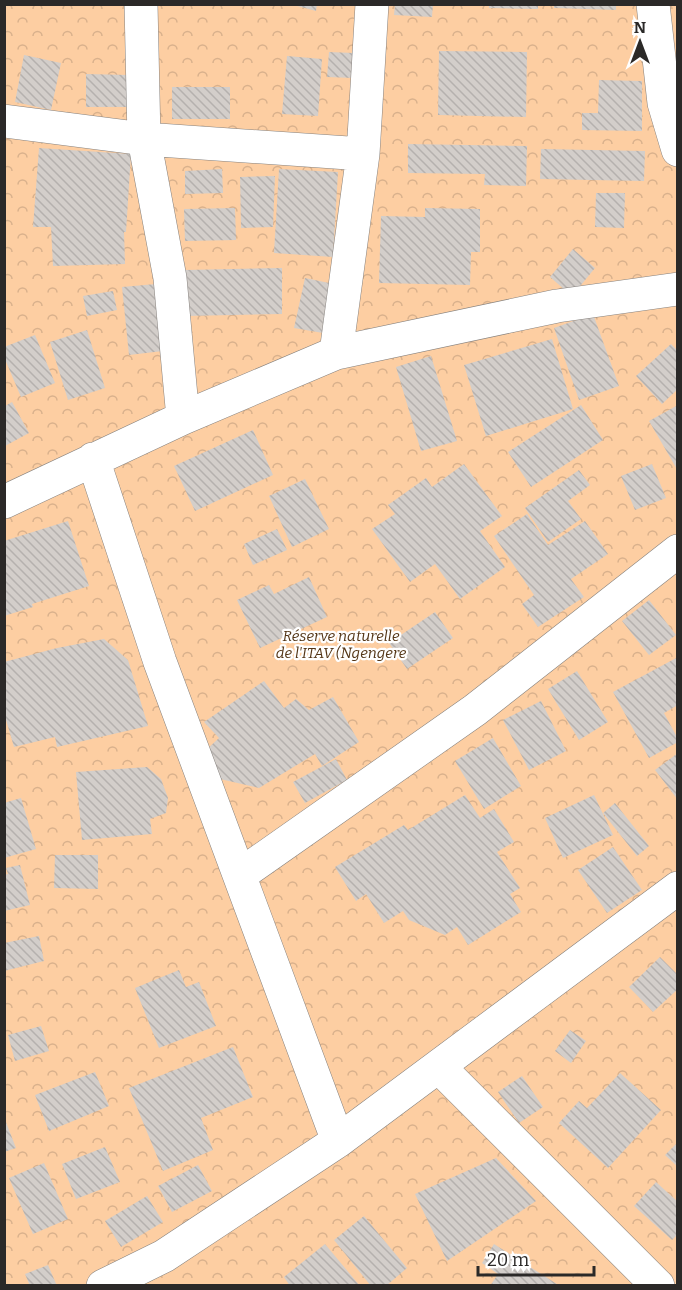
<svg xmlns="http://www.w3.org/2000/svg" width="682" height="1290" viewBox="0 0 682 1290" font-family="Bitter,serif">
  <defs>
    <pattern id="park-crowns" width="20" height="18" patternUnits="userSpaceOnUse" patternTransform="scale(1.5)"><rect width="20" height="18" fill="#fdcea2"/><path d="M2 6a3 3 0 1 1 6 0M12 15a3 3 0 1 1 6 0" fill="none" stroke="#d9b18c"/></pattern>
    <pattern id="building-back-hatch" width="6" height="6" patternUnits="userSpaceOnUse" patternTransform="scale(1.5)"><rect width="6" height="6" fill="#d3ceca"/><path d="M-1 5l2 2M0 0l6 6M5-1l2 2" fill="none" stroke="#b5b1ae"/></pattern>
  </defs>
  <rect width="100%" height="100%" fill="#fef9f5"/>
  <path fill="url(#park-crowns)" d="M5 5H677V1285H5Z"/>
  <path fill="url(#building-back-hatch)" d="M290 4H317L316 11Z
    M395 4H433L432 17 394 15Z
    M489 4H538V9L489 8Z
    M554 4H616V10L554 8Z
    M439 51 527 52 526 117 438 115Z
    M329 52 354 53 353 78 327 77Z
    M24 55 61 63 51 110 15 102Z
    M287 56 322 59 318 116 282 114Z
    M86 74 129 75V107H86Z
    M599 80 642 81V131L582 130V113H598Z
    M172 87H230V119H172Z
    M408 144 527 146 526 186 484 185 485 174 408 173Z
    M39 148 131 154 126 232H124L125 264 53 266 51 227H33Z
    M541 149 645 151 644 181 540 179Z
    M222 169 223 193 185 194V171Z
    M279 169 338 172 333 257 274 253Z
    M275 176 273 227 241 228 240 177Z
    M596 193H625L624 228 595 227Z
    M235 208 236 240 185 241 184 209Z
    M425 208 480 209V252H471L470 285 379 283 381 216 425 217Z
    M573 249 595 268 572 296 550 277Z
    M282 268V314L186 316 185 270Z
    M305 278 334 284 323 333 294 328Z
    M156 284 163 351 129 355 122 287Z
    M113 291 117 310 87 316 83 296Z
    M593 314 619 386 579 400 554 328Z
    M87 330 105 388 68 400 50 342Z
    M35 335 55 383 21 397 4 357V347Z
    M552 339 573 409 486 436 464 365Z
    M671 344 678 351V389L662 404 636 376Z
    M431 356 457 441 421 451 396 367Z
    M12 402 29 433 5 446V406Z
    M581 405 603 440 531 487 508 452Z
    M678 405V471L649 421Z
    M253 430 273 475 195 511 174 466Z
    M464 464 502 516 480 531 505 567 460 599 435 564 410 582 372 529 395 514 388 505 426 478 432 487Z
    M652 464 666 498 635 510 621 476Z
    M579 470 590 485 568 501 581 519 548 542 525 508Z
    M305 479 329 529 292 547 269 496Z
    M527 514 548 545 585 521 608 554 571 579 584 597 538 627 522 604 534 595 494 536Z
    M68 521 89 586 32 604 33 607 4 616V541Z
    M277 529 287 550 253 565 244 544Z
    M309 577 327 617 260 648 237 600 269 585 274 594Z
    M649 600 676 635 649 655 622 621Z
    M435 612 453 638 407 669 389 643Z
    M104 639 128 660 148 726 57 747 55 737 14 747 4 713V662L57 648Z
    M678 657V705L664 713 678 739V742L649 758 613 692Z
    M577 671 608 722 579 740 548 689Z
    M264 681 284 708 296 699 309 710 333 697 359 742 322 766 315 754 259 788 220 779 206 750 219 738 204 722Z
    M541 701 566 751 529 770 503 720Z
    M493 738 521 786 484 809 455 761Z
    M678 753V800L655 770Z
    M336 759 347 780 305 803 293 782Z
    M147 767 161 779 168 798 166 813 150 819 152 834 82 840 76 772Z
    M465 795 480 818 494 809 514 842 497 852 520 888 510 894 521 912 468 945 457 927 445 935 409 920 403 911 384 923 366 894 356 901 335 867 404 825 408 830Z
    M594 795 613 835 563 858 545 818Z
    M21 798 36 849 4 858V803Z
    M615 803 649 846 637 856 603 813Z
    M613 847 642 890 607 913 578 870Z
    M55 855H98V889L54 888Z
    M20 865 30 905 4 911V875L8 874 6 868Z
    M39 936 44 961 4 971V943Z
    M660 957 678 975V989L653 1012 629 987Z
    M179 970 186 987 199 982 216 1026 159 1048 135 988Z
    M41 1026 49 1051 15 1061 8 1035Z
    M570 1030 586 1041 571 1063 555 1051Z
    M233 1047 253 1097 201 1118 213 1150 163 1171 129 1088Z
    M95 1072 109 1106 49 1131 35 1095Z
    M620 1073 661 1110 608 1168 559 1123 579 1101 587 1108Z
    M522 1076 543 1107 519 1123 498 1092Z
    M4 1117 16 1148 4 1152Z
    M678 1142V1167L665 1155Z
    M105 1147 120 1182 76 1199 62 1164Z
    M496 1158 536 1201 447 1261 415 1194Z
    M44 1163 68 1219 33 1234 9 1178Z
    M198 1165 212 1191 172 1212 158 1186Z
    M656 1182 678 1202V1234L672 1240 634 1206Z
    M147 1196 163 1222 121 1247 105 1221Z
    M364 1216 407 1268 386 1286H371L334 1240Z
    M325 1244 360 1286H290L284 1277Z
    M494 1244 560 1286H490L498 1274 482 1263Z
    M48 1265 57 1286H30L25 1274Z"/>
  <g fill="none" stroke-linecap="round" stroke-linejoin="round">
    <defs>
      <path id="minor" d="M141 4 144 139 170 278 183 418
        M653 4 664 103 678 150
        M4 121 144 139 363 154
        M336 353 363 154 372 4
        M93 459 160 662 338 1141
        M4 502 183 418 336 353 557 306 678 289
        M240 875 475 710 678 551
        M439 1067 658 1286
        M103 1286 164 1256 338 1141 678 888"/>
    </defs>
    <use href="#minor" stroke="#87827e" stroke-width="34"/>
    <use href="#minor" stroke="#fff" stroke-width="33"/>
  </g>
  <g text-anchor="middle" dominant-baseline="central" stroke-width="4.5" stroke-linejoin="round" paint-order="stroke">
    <g font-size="15" font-style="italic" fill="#543617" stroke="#fff">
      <text x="341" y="636">Réserve naturelle<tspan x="341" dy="17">de l'ITAV (Ngengere</tspan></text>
    </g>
  </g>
  <rect width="682" height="1290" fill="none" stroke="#2b2928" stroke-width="12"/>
  <g transform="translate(640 42)" stroke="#ffffff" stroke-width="4.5" paint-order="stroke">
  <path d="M0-4.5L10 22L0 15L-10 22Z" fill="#2b2928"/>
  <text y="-9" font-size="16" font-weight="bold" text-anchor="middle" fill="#2b2928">N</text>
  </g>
  <path d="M478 1266v9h116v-9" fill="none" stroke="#2b2928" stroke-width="3"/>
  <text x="487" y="1266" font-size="18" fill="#2b2928" stroke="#ffffff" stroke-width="4.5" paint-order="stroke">20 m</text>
</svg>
